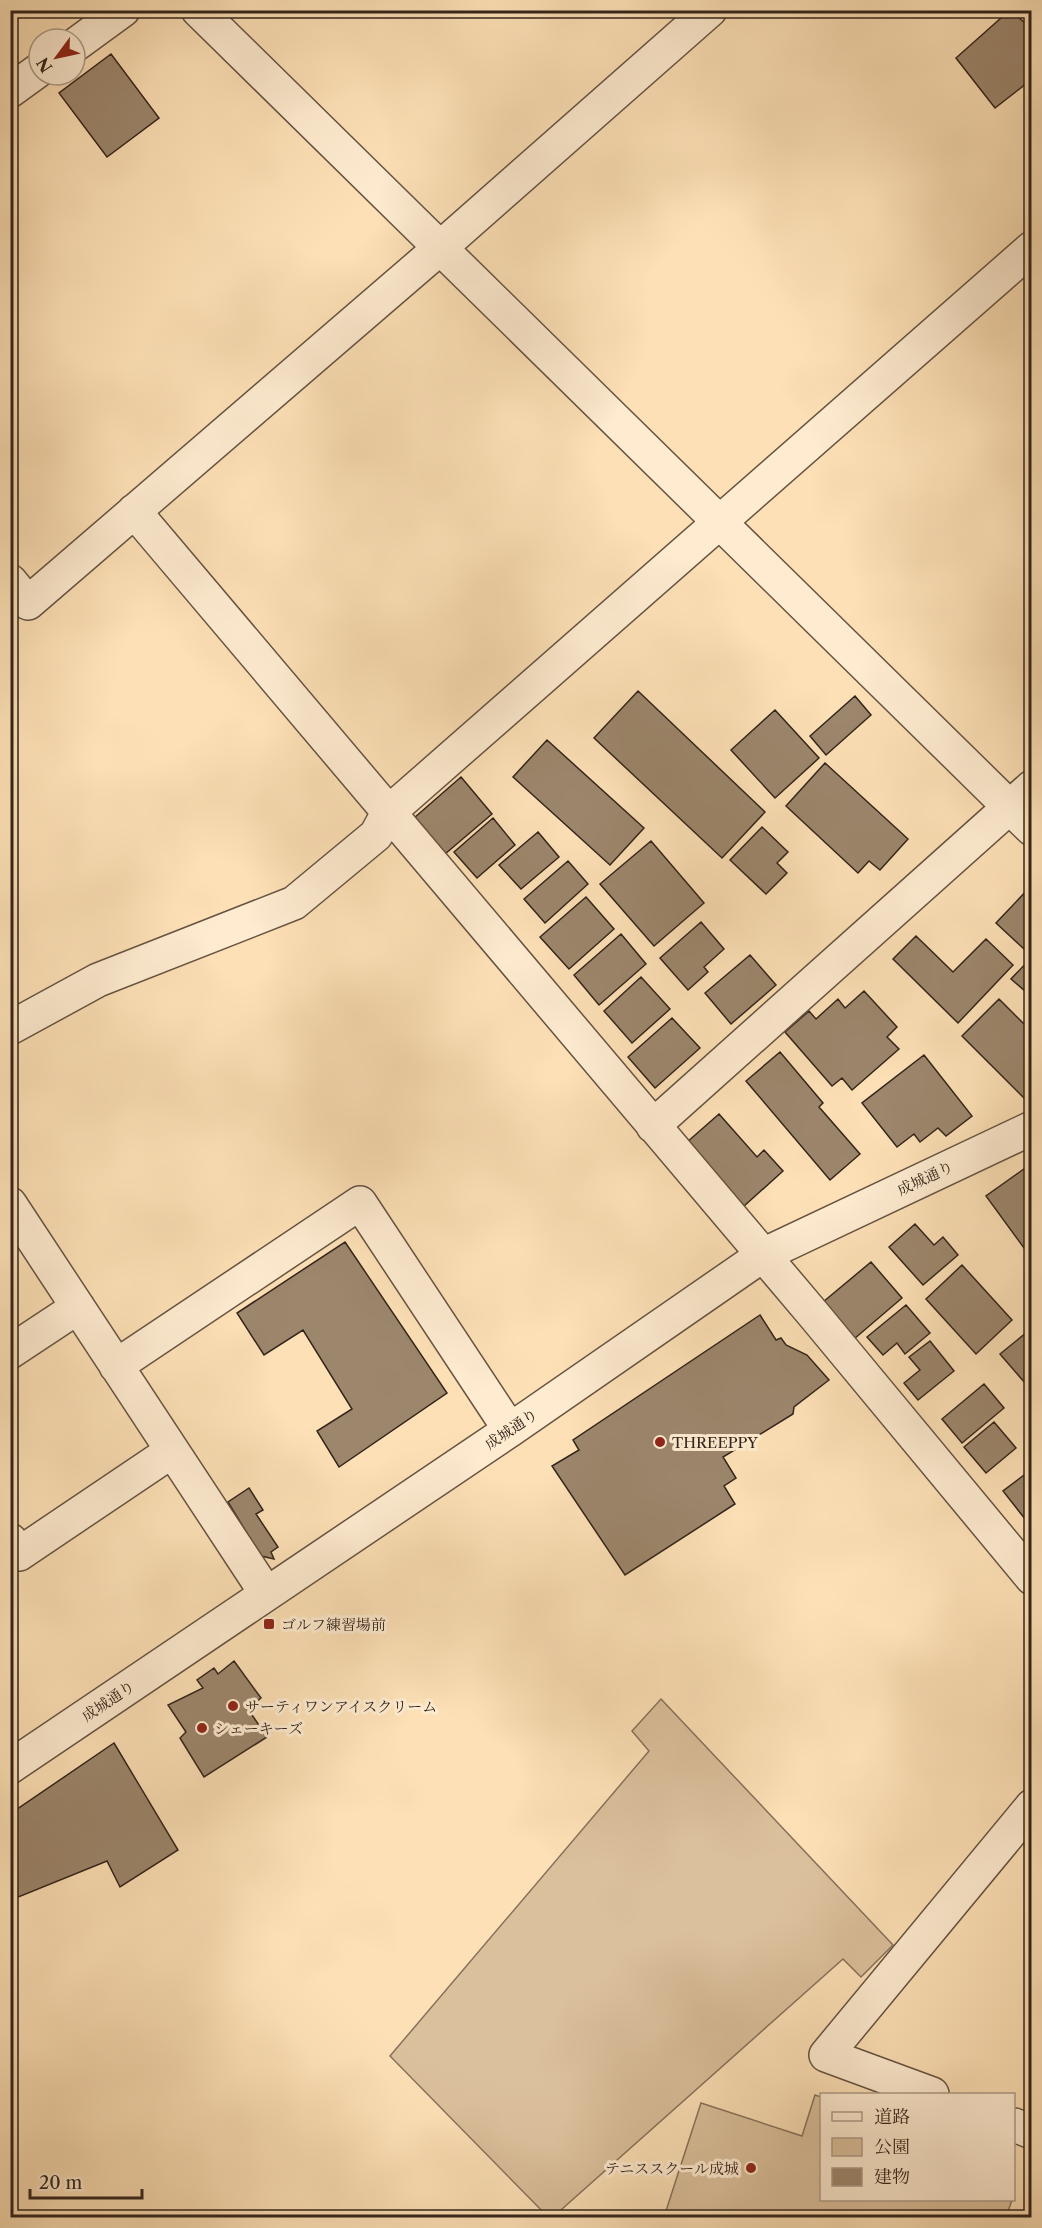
<svg xmlns="http://www.w3.org/2000/svg" width="1042" height="2228" viewBox="0 0 1042 2228" font-family="'Libre Caslon Text','Noto Serif JP',serif">
  <rect width="100%" height="100%" fill="#fde0b6"/>
  <filter id="stains"><feTurbulence type="fractalNoise" baseFrequency=".00333" numOctaves="4"/><feColorMatrix values="0 0 0 0 .2 0 0 0 0 .09 0 0 0 0 .02 0 0 0 .5 -.17"/></filter>
  <radialGradient id="worn" r=".72"><stop offset=".6" stop-color="#630" stop-opacity="0"/><stop offset="1" stop-color="#630" stop-opacity=".3"/></radialGradient>
  <path fill="#dbc09c" stroke="#87725c" stroke-width="1.5" d="M661 1699 893 1945 861 1977 843 1959 553 2217H548L390 2056 649 1751 632 1731Z
    M815 2095 821 2097 822 2200H1012L1006 2217H664L701 2103 802 2136Z"/>
  <path fill="#9c866c" stroke="#33241b" stroke-width="1.5" d="M1010 10 1032 29V77L1022 87 995 108 956 58Z
    M111 54 159 118 107 157 59 93Z
    M638 691 765 812 722 858 594 738Z
    M855 696 871 715 826 755 810 736Z
    M775 710 819 758 775 798 731 750Z
    M547 740 644 828 610 865 513 777Z
    M825 763 908 839 880 870 869 861 858 873 786 806Z
    M461 777 492 814 445 854 414 818Z
    M493 818 515 845 477 878 454 852Z
    M762 827 788 852 777 863 787 873 766 894 730 860Z
    M538 832 559 857 521 889 499 865Z
    M651 841 704 903 654 946 600 884Z
    M568 861 588 884 545 923 524 899Z
    M1032 885V941L1024 949 996 923Z
    M586 897 614 929 569 969 540 937Z
    M701 922 724 949 704 967 708 972 688 990 660 958Z
    M621 934 646 964 599 1005 574 975Z
    M916 936 953 972 986 939 1013 965 958 1023 893 959Z
    M750 955 776 985 731 1024 705 993Z
    M1032 957V997L1011 979Z
    M641 977 670 1009 632 1043 604 1011Z
    M864 991 897 1027 887 1037 899 1049 852 1090 842 1078 832 1086 785 1032 809 1011 816 1019 838 999 845 1008Z
    M999 999 1032 1032V1100L1029 1103 962 1036Z
    M672 1018 700 1048 655 1088 628 1057Z
    M780 1052 823 1103 819 1107 860 1154 830 1180 746 1081Z
    M924 1055 972 1116 946 1136 938 1128 920 1142 914 1134 897 1147 862 1103Z
    M719 1114 757 1157 764 1150 783 1171 743 1207 686 1143Z
    M1028 1166 1032 1171V1249L1027 1252 986 1196Z
    M915 1224 934 1245 943 1237 958 1255 923 1285 889 1247Z
    M345 1242 447 1393 339 1467 317 1431 352 1409 303 1330 264 1355 237 1313Z
    M871 1262 902 1298 854 1339 823 1302Z
    M962 1265 1012 1320 976 1354 926 1299Z
    M906 1305 930 1333 905 1354 897 1343 883 1355 867 1337Z
    M760 1315 776 1340 781 1338 786 1345 807 1355 829 1380 794 1407 793 1414 723 1457 736 1478 724 1486 735 1504 625 1575 552 1466 579 1450 573 1440Z
    M1032 1328V1391L1000 1354Z
    M930 1341 954 1371 918 1400 904 1383 920 1370 909 1357Z
    M984 1384 1004 1408 962 1443 942 1419Z
    M994 1422 1016 1448 986 1473 964 1447Z
    M1032 1469V1522L1029 1524 1003 1491Z
    M249 1488 263 1510 256 1514 278 1547 271 1552 274 1559 261 1556 228 1502Z
    M234 1661 261 1698 248 1709 267 1737 204 1777 180 1738 186 1732 168 1705 203 1688 197 1680 214 1668 218 1674Z
    M114 1743 178 1850 120 1887 107 1861 11 1900 10 1814Z"/>
  <g fill="none" stroke-linecap="round" stroke-linejoin="round">
    <defs>
      <path id="minor" d="M198 10 1032 829
        M75 45 123 10
        M10 91 39 70
        M134 511 814 1315 1032 1578
        M10 581 28 603 440 248 710 10
        M10 1028 98 980 294 903 376 835 388 813 1032 248
        M653 1126 1032 787
        M10 1204 266 1593
        M10 1352 78 1307
        M116 1366 360 1203 510 1430
        M10 1540 19 1554 172 1451
        M10 1767 510 1430 763 1255 1032 1128
        M932 2094 826 2055 1032 1806
        M1014 2125 1032 2132"/>
    </defs>
    <use href="#minor" stroke="#665342" stroke-width="36"/>
    <use href="#minor" stroke="#feebd0" stroke-width="33"/>
  </g>
  <g fill="#8f2418" stroke="#feebd0" stroke-width="2">
    <circle cx="660" cy="1442" r="6"/>
    <rect x="263" y="1618" width="12" height="12" rx="3"/>
    <circle cx="233" cy="1706" r="6"/>
    <circle cx="202" cy="1728" r="6"/>
    <circle cx="751" cy="2168" r="6"/>
  </g>
  <g text-anchor="middle" dominant-baseline="central" stroke-width="6" stroke-linejoin="round" paint-order="stroke">
    <g font-size="15" fill="#33241b" stroke="#feebd0">
      <text transform="translate(925 1178) rotate(-25)">成城通り</text>
      <text transform="translate(511 1429) rotate(-34)">成城通り</text>
      <text transform="translate(108 1701) rotate(-34)">成城通り</text>
    </g>
    <g font-size="15" fill="#33241b" stroke="#feebd0" text-anchor="start">
      <text x="672" y="1442">THREEPPY</text>
      <text x="281" y="1624">ゴルフ練習場前</text>
      <text x="245" y="1706">サーティワンアイスクリーム</text>
      <text x="214" y="1728">シェーキーズ</text>
      <text x="739" y="2168" text-anchor="end">テニススクール成城</text>
    </g>
  </g>
  <rect width="1042" height="2228" fill="none" stroke="#fde0b6" stroke-width="36"/>
  <rect x="12" y="12" width="1018" height="2204" fill="none" stroke="#33241b" stroke-width="3"/>
  <rect x="18" y="18" width="1006" height="2192" fill="none" stroke="#33241b" stroke-width="1.5"/>
  <rect x="820" y="2093" width="195" height="108" fill="#feebd0" stroke="#ad9b88" stroke-width="1.5"/>
  <rect x="832" y="2112" width="30" height="9" fill="#feebd0" stroke="#ad9b88" stroke-width="1.5"/>
  <text x="874" y="2123" font-size="18" fill="#33241b">道路</text>
  <rect x="832" y="2138" width="30" height="18" fill="#dbc09c" stroke="#ad9b88" stroke-width="1.5"/>
  <text x="874" y="2153" font-size="18" fill="#33241b">公園</text>
  <rect x="832" y="2168" width="30" height="18" fill="#9c866c" stroke="#ad9b88" stroke-width="1.5"/>
  <text x="874" y="2183" font-size="18" fill="#33241b">建物</text>
  <g transform="translate(57 57) rotate(237)"><circle r="28" fill="#feebd0" stroke="#ad9b88" stroke-width="1.5"/>
  <path d="M0-4.5L10 22L0 15L-10 22Z" fill="#8f2418"/>
  <text y="-9" font-size="16" font-weight="bold" text-anchor="middle" fill="#33241b">N</text>
  </g>
  <path d="M30 2189v9h112v-9" fill="none" stroke="#33241b" stroke-width="3"/>
  <text x="39" y="2189" font-size="18" fill="#33241b" stroke="#feebd0" stroke-width="4.5" paint-order="stroke">20 m</text>
  <rect width="100%" height="100%" filter="url(#stains)"/>
  <rect width="100%" height="100%" fill="url(#worn)"/>
</svg>
